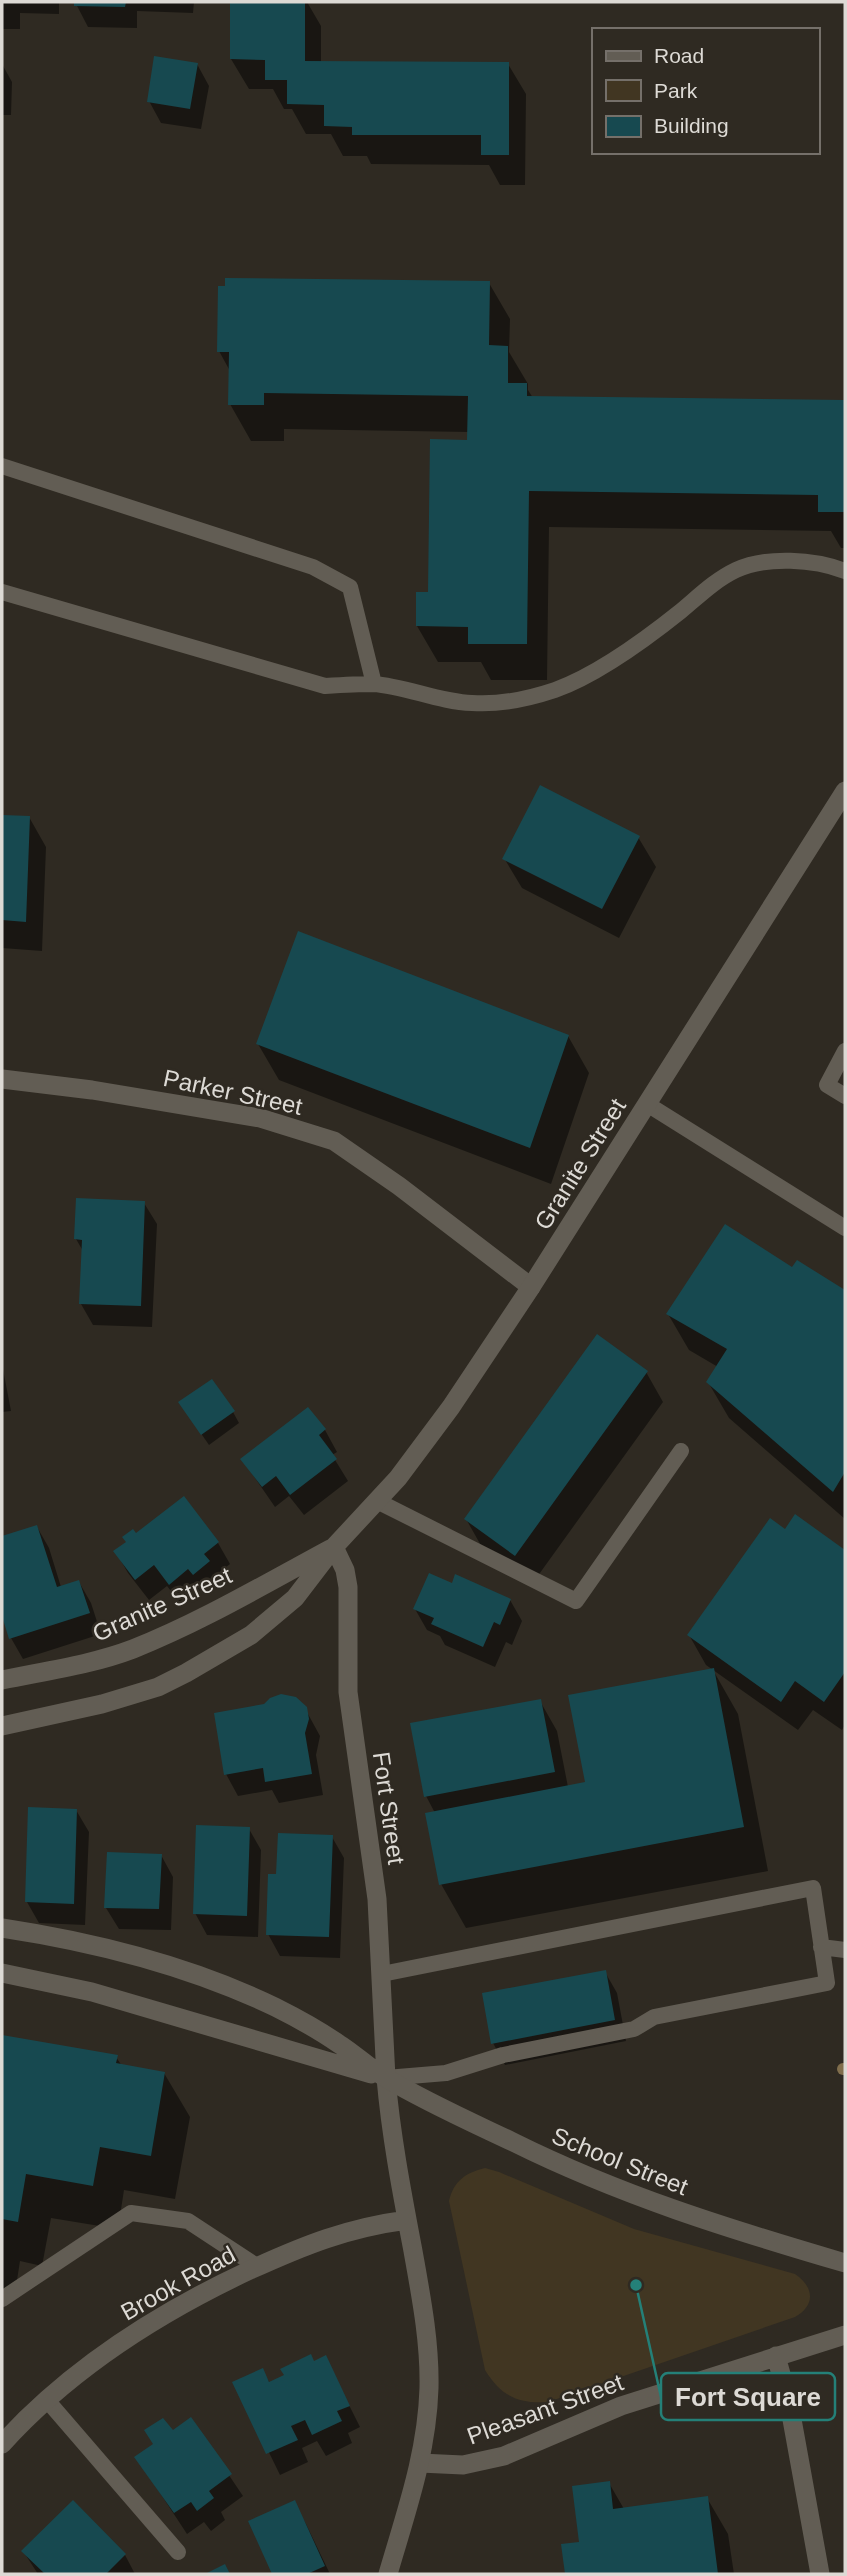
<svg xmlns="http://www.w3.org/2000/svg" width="847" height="2576" viewBox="0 0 847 2576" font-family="Arial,sans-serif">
  <rect width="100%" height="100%" fill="#2f2a22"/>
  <path fill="#413622" d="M485 2168 499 2172 634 2229 795 2274C814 2287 816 2305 795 2317L548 2402C518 2404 501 2396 485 2370L449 2201C454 2181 465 2173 485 2168Z"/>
  <path fill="#0007" d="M2 2H59V14L20 13V29H2Z
    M75 2H194L193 13 137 11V28L88 27Z
    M232 2H307L321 26V63L508 64 526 94 525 185H500L489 165 371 164 367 156H343L331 134H306L292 109H284L273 89H249L231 59Z
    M2 64 12 82 11 115H2Z
    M197 64 209 86 201 129 161 123 149 101Z
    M489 283 510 319 509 352 528 384V390L533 398 845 402V548H841L831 531 549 527 547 680H491L481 662H438L417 626 430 594 469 442V432L284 429V441H251L230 404V371L219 351Z
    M2 817H29L46 847 42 951 2 948Z
    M638 837 656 867 619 938 522 888 504 858Z
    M568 1036 589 1073 551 1184 279 1080 258 1044Z
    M144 1203 157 1224 152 1327 93 1325 81 1304 83 1251 76 1239Z
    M797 1262 845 1292V1519L729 1418 708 1382 718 1367 689 1350 668 1314 792 1269Z
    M2 1364 11 1411 2 1412Z
    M646 1372 663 1402 532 1584 483 1549 466 1519Z
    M307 1409 325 1430 337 1452 332 1455 348 1481 304 1515 289 1496 275 1507 242 1459Z
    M233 1412 239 1423 209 1445 187 1413Z
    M183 1498 218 1543 230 1564 216 1575 221 1583 206 1595 202 1589 182 1605 167 1586 149 1600 128 1573 116 1552Z
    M796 1516 845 1552V1725L842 1730 813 1710 798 1730 706 1665 689 1635 785 1531Z
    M37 1527 49 1548 61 1587 79 1582 91 1603 101 1634 23 1659 11 1638 2 1610V1538Z
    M453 1585 510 1600 522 1621 512 1645 506 1642 495 1667 445 1645 440 1636 427 1630 415 1609Z
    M713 1670 738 1714 768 1871 466 1928 441 1884 435 1813 426 1796 540 1701 557 1731 568 1787 587 1783Z
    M302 1703 320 1736 316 1755 323 1795 279 1803 272 1790 238 1796 226 1774Z
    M76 1810 89 1832 85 1925 39 1923 27 1902Z
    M249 1829 261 1850 258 1937 207 1935 195 1913Z
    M332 1837 344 1858 340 1958 280 1956 268 1934 278 1876Z
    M161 1855 173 1877 171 1930 119 1929 106 1908Z
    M605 1972 617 1993 626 2041 505 2065 493 2043Z
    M2 2037 116 2057 122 2066 164 2073 190 2117 175 2199 124 2190 118 2229 51 2218 42 2266 20 2261 15 2293 2 2302Z
    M325 2357 360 2427 348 2433 352 2443 326 2456 317 2441 302 2448 308 2462 280 2475 235 2383 262 2371 270 2383Z
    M191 2419 243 2496 221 2512 225 2520 211 2531 204 2522 187 2534 137 2458Z
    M609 2483 624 2509 707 2498 728 2534 734 2574H566L563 2545 581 2543Z
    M294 2502 306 2524 330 2574H274L250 2522Z
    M23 2551 125 2555 135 2574H38Z"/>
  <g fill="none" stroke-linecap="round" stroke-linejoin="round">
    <path stroke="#806e4c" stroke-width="12" d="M843 2069H845"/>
  </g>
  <path fill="#174950" d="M74 2H126L125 7 74 6Z
    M230 2H305V61L509 62V155H481V135H352V127L324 126V105L287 104V80H265V60L230 59Z
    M154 56 198 63 190 109 147 102Z
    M225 278 490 281 489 345 508 346V383H527V396L845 400V512H818V495L529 491 527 644H468V627L416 626V592H428L430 439 467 440 468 396 264 393V405H228L229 352H217L218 286H225Z
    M540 785 640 836 602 909 502 859Z
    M2 815 30 816 26 922 2 920Z
    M298 931 569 1035 530 1148 256 1044Z
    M76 1198 145 1201 141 1306 79 1304 82 1240 74 1239Z
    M725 1224 792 1267 797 1260 845 1290V1472L833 1492 706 1382 727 1349 666 1314Z
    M597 1334 648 1371 515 1556 464 1519Z
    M212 1379 235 1411 201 1435 178 1402Z
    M308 1407 326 1429 319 1435 337 1459 290 1495 276 1476 262 1487 240 1459Z
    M184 1496 219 1542 204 1554 210 1561 193 1575 188 1569 169 1585 154 1565 135 1580 113 1551 126 1542 122 1537 133 1529 136 1533Z
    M795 1514 845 1550V1672L824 1702 795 1681 781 1702 687 1635 770 1518 785 1529Z
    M37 1525 57 1587 79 1580 90 1613 9 1639 2 1616V1536Z
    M429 1573 452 1583 455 1574 511 1599 500 1625 494 1622 483 1647 431 1624 434 1618 413 1609Z
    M714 1668 744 1827 439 1885 425 1813 585 1782 568 1695Z
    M281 1694 296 1697 307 1707 309 1719 305 1733 312 1774 265 1782 263 1768 224 1775 214 1713 264 1704 270 1698Z
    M541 1699 555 1772 424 1797 410 1723Z
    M28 1807 77 1809 74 1904 25 1902Z
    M196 1825 250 1827 247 1916 193 1914Z
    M278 1833 333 1835 329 1937 266 1935 268 1874H276Z
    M107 1852 162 1854 159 1909 104 1908Z
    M606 1970 615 2020 491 2044 482 1993Z
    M2 2035 118 2055 116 2063 165 2072 151 2156 100 2147 93 2186 26 2174 18 2222 2 2219Z
    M311 2354 314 2361 326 2355 350 2406 337 2411 342 2421 312 2435 305 2420 291 2426 298 2440 266 2454 232 2382 263 2368 269 2382 284 2375 280 2369Z
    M191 2417 232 2474 209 2491 214 2498 197 2511 191 2502 174 2513 134 2457 153 2444 144 2430 163 2418 173 2430Z
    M610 2481 613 2509 708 2496 718 2574H565L561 2544 579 2542 572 2486Z
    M73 2500 126 2554 106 2574H45L21 2551Z
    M295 2500 325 2566 307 2574H272L248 2521Z
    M225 2564 230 2574H205Z"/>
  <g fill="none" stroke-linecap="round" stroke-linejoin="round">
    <path stroke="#625d54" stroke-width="16" d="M2 466 313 567 350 587 374 684
      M2 592 325 686C341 685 357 684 373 684 406 686 438 702 472 703 500 705 528 699 555 690 597 675 646 639 681 611 699 596 715 580 736 570 767 556 814 559 845 571
      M845 1051 827 1085 845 1096
      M647 1104 845 1228
      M377 1501 576 1601 681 1451
      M821 1947 845 1950
      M382 1974 813 1888 827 1983 654 2017 634 2029 503 2055 446 2073 386 2078
      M2 2299 131 2213 188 2221 258 2267
      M46 2399 178 2552"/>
    <path stroke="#625d54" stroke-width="19" d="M2 1079 92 1090 260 1118 334 1141 399 1186 531 1287
      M776 2356 789 2403 820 2574
      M420 2463 463 2465 504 2456 621 2406 845 2335"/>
    <path stroke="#625d54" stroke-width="19" d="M386 2078C391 2136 402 2193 413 2251 421 2296 430 2342 429 2388 427 2454 406 2512 388 2574
      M2 2444C71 2368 158 2313 250 2270 305 2245 347 2228 407 2220"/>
    <path stroke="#625d54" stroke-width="19" d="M334 1547 345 1570 348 1587V1692L377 1899 386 2078
      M2 1680C45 1671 91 1665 133 1649 201 1622 265 1584 330 1549
      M2 1726 102 1704 158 1687 186 1673 251 1635 295 1598 334 1547 398 1478 451 1407 531 1287 845 791
      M2 1928C94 1942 190 1966 275 2007 297 2018 319 2030 339 2044 355 2054 369 2068 386 2078 426 2102 471 2122 513 2142 622 2196 729 2229 845 2263
      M2 1973 92 1992 371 2074"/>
  </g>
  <g text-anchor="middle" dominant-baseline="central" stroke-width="5" stroke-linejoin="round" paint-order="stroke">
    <g font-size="24" fill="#dddad5" stroke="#2f2a22">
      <text transform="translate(233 1092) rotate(12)">Parker Street</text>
      <text transform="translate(580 1164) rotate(-58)">Granite Street</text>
      <text transform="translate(162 1604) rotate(-24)">Granite Street</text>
      <text transform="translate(389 1808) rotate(82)">Fort Street</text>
      <text transform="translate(620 2161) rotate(22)">School Street</text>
      <text transform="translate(178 2283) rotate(-29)">Brook Road</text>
      <text transform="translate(545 2409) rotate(-20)">Pleasant Street</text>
    </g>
  </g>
  <path fill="none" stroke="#248078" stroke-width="2.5" d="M636 2285L661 2397"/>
  <circle fill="#248078" stroke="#2f2a22" stroke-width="2.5" cx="636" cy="2285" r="7"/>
  <rect fill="#2f2a22" stroke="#248078" stroke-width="2.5" x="661" y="2373" width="174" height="47" rx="7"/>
  <g font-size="26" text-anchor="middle" font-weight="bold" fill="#dddad5">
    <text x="748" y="2406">Fort Square</text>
  </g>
  <rect width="847" height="2576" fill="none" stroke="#dddad5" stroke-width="7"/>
  <rect x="592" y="28" width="228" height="126" fill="#2f2a22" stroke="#75706a" stroke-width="2"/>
  <rect x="606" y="51" width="35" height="10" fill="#625d54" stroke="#75706a" stroke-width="2"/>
  <text x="654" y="63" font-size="21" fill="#dddad5">Road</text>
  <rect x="606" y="80" width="35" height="21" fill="#413622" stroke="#75706a" stroke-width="2"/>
  <text x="654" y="98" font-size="21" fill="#dddad5">Park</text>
  <rect x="606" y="116" width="35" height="21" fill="#174950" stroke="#75706a" stroke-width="2"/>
  <text x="654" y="133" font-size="21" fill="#dddad5">Building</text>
</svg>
